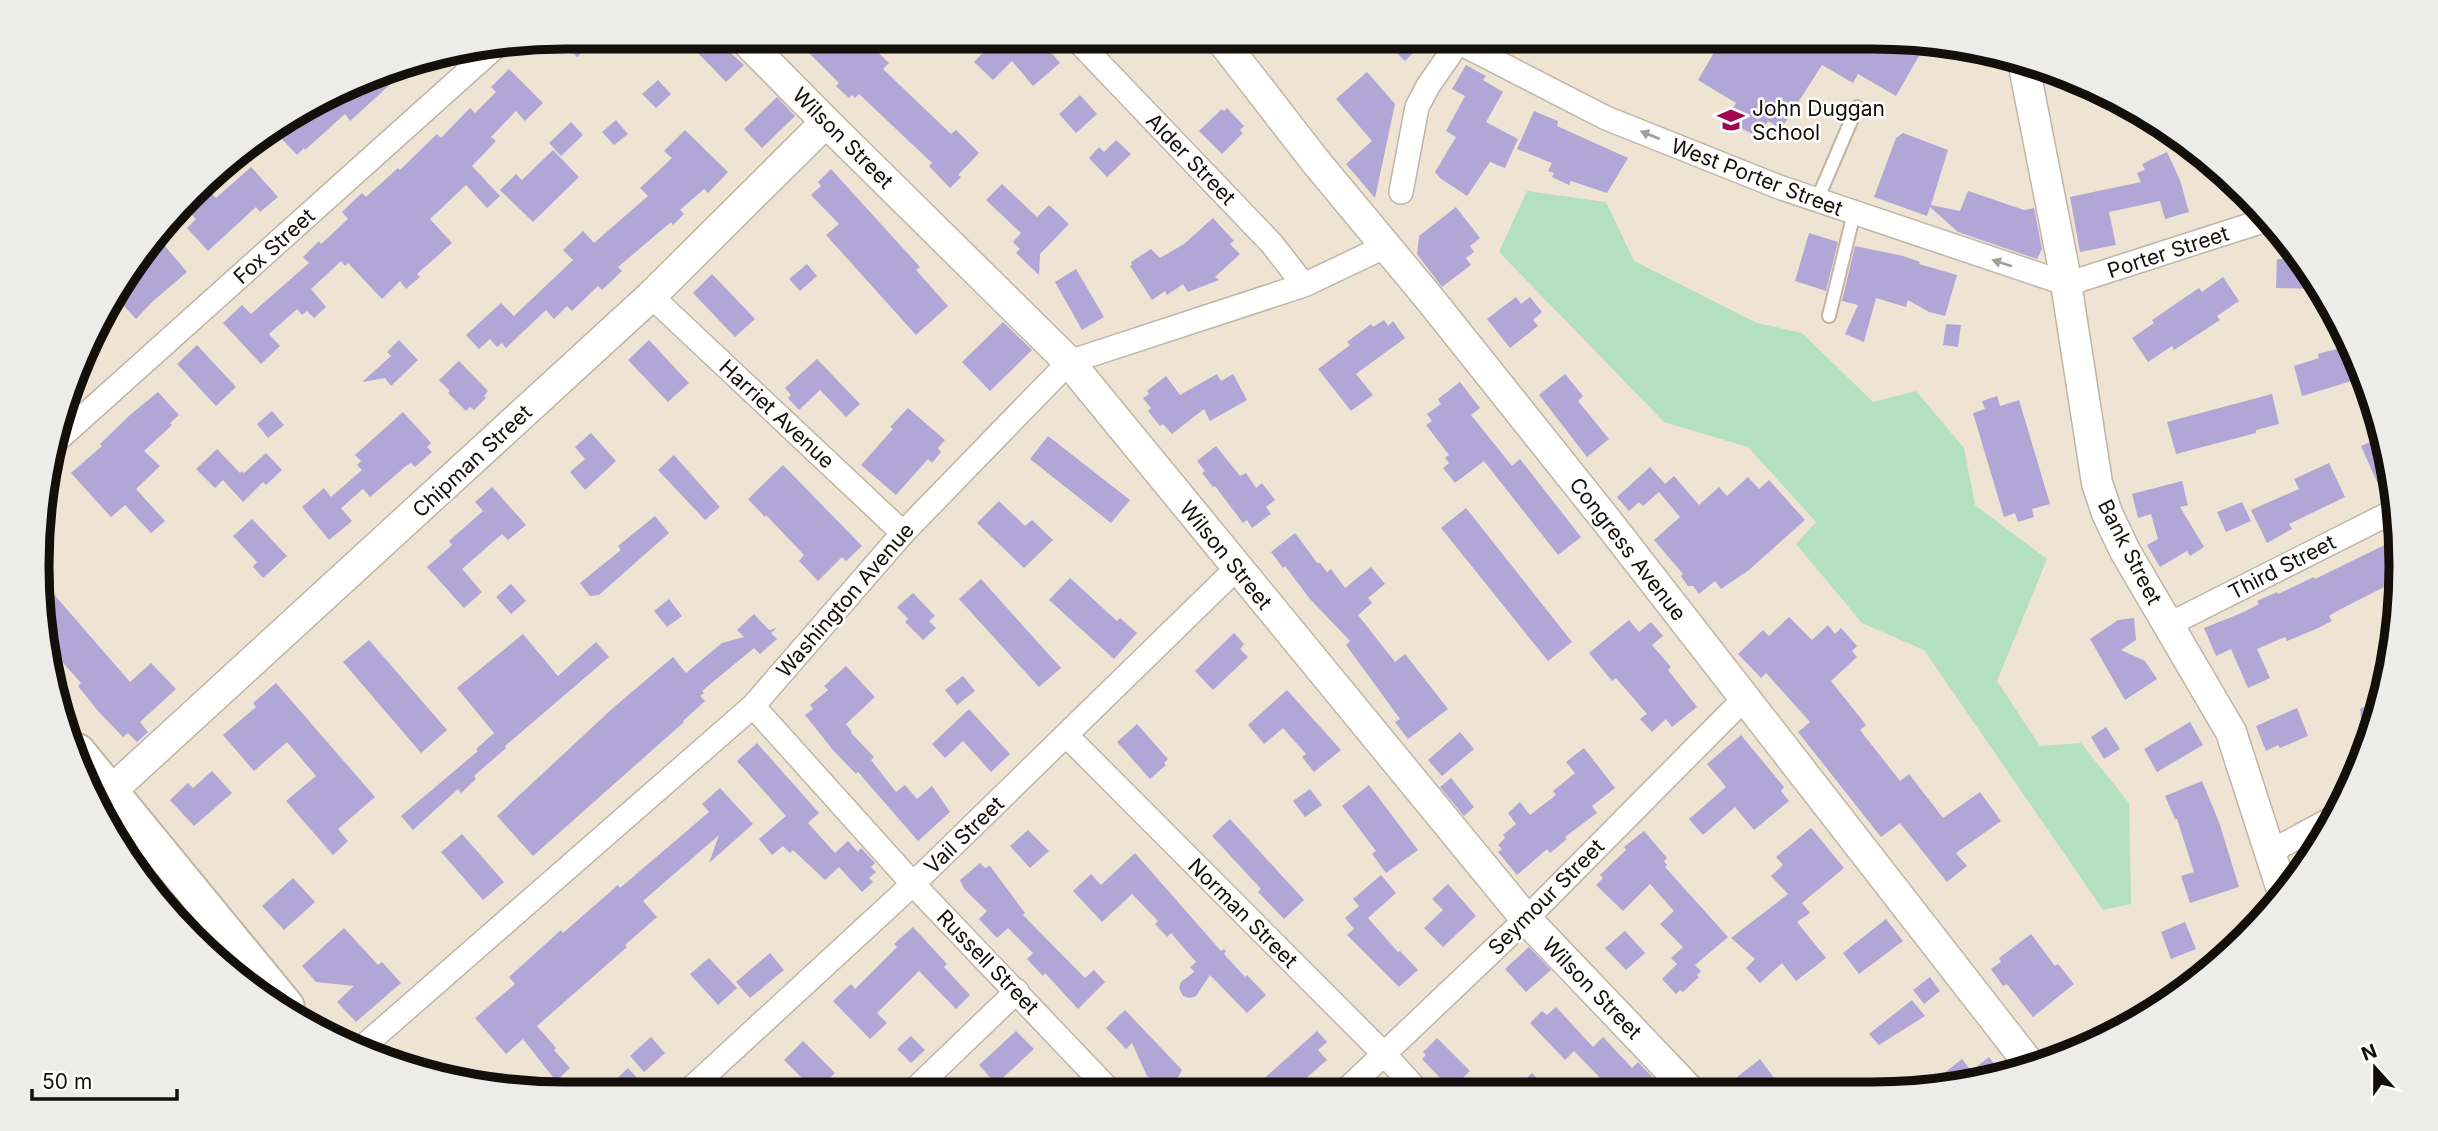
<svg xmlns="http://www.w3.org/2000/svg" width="2438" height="1131" viewBox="0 0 2438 1131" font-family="Inter,sans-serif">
  <rect width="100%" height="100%" fill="#efe3d3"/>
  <path fill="#b3e0c0" d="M1527 191 1606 202 1634 261 1757 323 1802 333 1873 402 1916 391 1964 448 1975 505 2047 559 1997 681 2040 746 2081 743 2129 803 2131 904 2103 910 1924 650 1862 623 1796 544 1816 522 1748 447 1664 422 1499 252Z"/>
  <path fill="#b1a7d6" d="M565 37H599L577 57 559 38Z
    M713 37 744 65 726 82 697 52Z
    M814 37H862L889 63 883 69 951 134 956 130 979 153 958 175 961 177 950 188 929 166 932 163 859 94 855 98 852 95 849 98 836 86 839 83 803 47Z
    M998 37H1026L1039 49 1045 45 1060 63 1033 86 1012 61 993 80 974 62Z
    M1381 37H1429L1405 61Z
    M1723 37H1873L1927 42 1896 96 1858 74 1853 83 1822 65 1781 129 1768 121 1758 137 1726 120 1736 103 1698 80Z
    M415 62 350 121 345 114 305 150 304 148 297 155 279 136 320 99 395 65Z
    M1466 65 1486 76 1483 80 1503 92 1486 122 1518 139 1505 168 1490 162 1467 196 1440 178 1435 172 1456 137 1446 131 1465 96 1452 89Z
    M509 69 543 103 525 121 516 111 491 137 496 141 472 166 500 196 487 208 466 185 430 219 452 243 417 274 420 277 406 289 400 281 382 299 348 263 345 266 341 261 311 289 326 307 314 318 307 311 302 315 297 309 269 334 280 346 261 364 223 323 242 305 251 314 309 263 303 257 319 241 321 244 348 219 342 212 362 193 366 197 398 168 400 170 437 134 441 138 470 108 475 113 496 92 491 87Z
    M1367 72 1395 104 1375 198 1346 164 1372 141 1336 99Z
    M658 80 671 94 656 108 642 94Z
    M1080 95 1097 114 1076 133 1059 114Z
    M777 97 795 116 762 148 744 129Z
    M1227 108 1244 126 1240 130 1243 133 1222 154 1199 131 1222 109 1224 111Z
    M1534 111 1558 121 1557 126 1628 158 1607 193 1571 181 1569 185 1552 177 1554 173 1548 171 1552 163 1517 149Z
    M616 120 628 134 614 145 602 132Z
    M571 122 583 135 561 156 549 143Z
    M685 130 728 172 708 193 704 189 680 210 684 214 673 225 671 222 618 267 622 271 602 290 598 286 572 311 567 306 554 319 546 310 506 348 502 343 497 347 490 339 479 349 466 335 501 303 514 316 573 260 563 250 583 231 594 243 648 196 640 188 672 158 664 151Z
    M1903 133 1948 150 1931 205 1960 211 1968 191 2024 210 2034 208 2042 249 2037 259 1958 232 1930 207 1927 216 1874 197 1896 138Z
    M1116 140 1131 154 1107 177 1089 158 1099 147 1104 152Z
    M553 150 579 177 533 222 500 190 516 174 522 180Z
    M2167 152 2180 180 2189 212 2165 219 2160 201 2109 212 2116 245 2080 252 2070 197 2141 182 2137 173 2145 170 2142 164Z
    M251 167 278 197 260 212 256 207 208 251 187 228 196 219 187 210 209 191 216 198Z
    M831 169 920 267 916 270 948 306 916 335 826 235 839 224 811 195 821 186 818 182Z
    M1002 184 1037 217 1049 205 1069 224 1040 254 1039 275 1016 253 1020 249 1013 242 1021 233 986 200Z
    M1456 207 1480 238 1470 246 1474 252 1466 258 1471 265 1442 287 1417 254 1419 236Z
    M1213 218 1234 241 1230 244 1240 254 1215 277 1219 280 1188 292 1183 284 1167 295 1165 291 1152 300 1130 266 1132 265 1131 262 1151 249 1160 258 1184 244Z
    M1809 233 1838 242 1826 291 1795 281Z
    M159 239 187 272 151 303 136 319 113 294Z
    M1855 246 1903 256 1920 262 1919 264 1957 275 1945 316 1929 312 1908 300 1906 307 1876 298 1864 342 1845 334 1858 305 1842 301Z
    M2277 259H2302L2321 289 2276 288Z
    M807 264 817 276 800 291 789 279Z
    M1076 269 1104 317 1082 330 1055 282Z
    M712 274 755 319 735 337 693 293Z
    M2223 277 2239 301 2217 316 2220 320 2174 350 2172 346 2148 362 2132 338 2154 323 2152 320 2199 288 2202 292Z
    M1516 297 1521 304 1530 297 1542 312 1533 320 1538 326 1510 348 1487 319Z
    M1384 320 1388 326 1393 321 1405 338 1356 374 1373 395 1351 411 1318 369 1350 345 1347 342 1371 324 1373 327Z
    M1003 322 1032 350 990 391 962 362Z
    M1946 324 1961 325 1958 347 1943 345Z
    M399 340 418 360 391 386 385 378 362 382 391 356 387 352Z
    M649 340 689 383 668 402 628 360Z
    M197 345 236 387 216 406 177 364Z
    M2351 345 2365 377 2302 396 2294 366 2319 358 2318 354Z
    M817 359 860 404 846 417 820 390 799 410 788 398 791 395 785 388Z
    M459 361 488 391 484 396 486 398 474 410 470 407 466 411 448 393 450 391 439 380Z
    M1217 374 1221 381 1233 374 1247 400 1210 421 1204 409 1172 434 1163 424 1160 426 1148 411 1151 408 1143 398 1149 394 1147 391 1166 376 1180 395Z
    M1565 374 1583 396 1578 401 1609 439 1587 457 1539 395Z
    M1460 382 1480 408 1471 415 1512 466 1520 459 1581 537 1558 555 1484 461 1455 483 1443 468 1449 463 1445 458 1449 455 1426 425 1432 421 1427 414 1441 404 1438 399Z
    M158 392 179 415 170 423 172 425 144 451 160 466 136 489 165 521 151 533 125 505 111 517 71 473 102 446 100 444 130 415Z
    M2272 394 2279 424 2256 430V433L2176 454 2167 422Z
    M1997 396 2000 406 2019 400 2050 504 2032 509 2034 517 2018 522 2015 513 2004 517 1973 413 1985 409 1982 401Z
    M908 408 945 440 938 448 941 452 932 463 928 459 896 495 861 465 893 429 890 427Z
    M272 411 284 425 268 438 257 424Z
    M403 412 431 443 427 447 432 452 415 467 411 463 406 466 370 497 363 489 341 508 352 521 329 540 302 507 324 488 331 497 362 470 357 465 361 461 355 455Z
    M591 433 616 461 585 490 570 472 585 459 575 447Z
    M1048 436 1130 500 1111 523 1030 459Z
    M2383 436 2392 474 2377 482 2361 446Z
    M1216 446 1240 476 1246 473 1256 488 1262 483 1275 500 1266 507 1271 514 1252 528 1247 520 1243 523 1215 486 1213 487 1202 473 1205 471 1197 461Z
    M217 449 240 473 242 471 244 473 266 453 282 470 266 485 263 482 243 502 223 480 215 488 196 469Z
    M674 455 720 507 705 520 658 470Z
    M2329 463 2345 497 2289 524 2292 529 2267 543 2251 510 2299 489 2294 479Z
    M783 465 862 546 846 561 842 557 818 581 799 561 804 555 766 515 765 517 748 499Z
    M1650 467 1665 484 1674 476 1699 505 1719 487 1727 496 1748 477 1759 489 1769 480 1805 520 1749 570 1721 589 1715 581 1699 594 1693 586H1688L1681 576 1683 574 1654 540 1680 517 1659 492 1643 506 1639 502 1629 511 1617 497Z
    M2182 481 2188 505 2180 507 2204 547 2190 556 2187 551 2160 567 2147 545 2158 539 2151 514 2138 518 2132 494Z
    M492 487 526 525 508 540 502 534 462 569 482 592 464 608 427 567 452 545 449 541 483 511 475 502Z
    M999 501 1025 526 1032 520 1053 540 1024 568 977 523Z
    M2242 502 2251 521 2226 532 2217 512Z
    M1466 508 1572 642 1548 661 1441 528Z
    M655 516 669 533 599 595 590 596 580 583 621 550 618 546Z
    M252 519 287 556 263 578 253 567 257 562 233 536Z
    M1295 533 1318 564 1319 562 1327 572 1331 569 1345 588 1371 567 1385 584 1368 598 1372 603 1358 615 1395 662 1405 654 1448 709 1408 739 1395 722 1400 719 1346 645 1350 641 1310 599 1285 566 1283 568 1271 552Z
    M2399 538 2401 565 2400 579 2337 611 2329 616 2332 621 2316 629 2287 641 2285 637 2257 649 2270 678 2248 688 2231 649 2216 656 2204 628 2244 612 2259 604 2257 601 2277 592 2278 594 2314 577 2315 579Z
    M38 576 130 682 151 663 176 689 140 722 148 732 137 742 128 733 123 737 98 711 78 686 81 683 56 655 58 653 44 637Z
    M1070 578 1117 621 1120 618 1137 633 1114 659 1049 600Z
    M981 579 1061 668 1039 687 959 599Z
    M511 584 526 601 511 614 496 597Z
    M913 593 935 616 929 621 936 628 923 640 905 622 908 619 897 607Z
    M669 599 682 616 667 627 654 611Z
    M754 614 769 630 777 628 771 633 777 639 760 654 754 648 702 691 704 693 700 696 705 701 683 721 684 722 533 856 497 816 613 708 673 657 686 673 722 643 744 637 737 630Z
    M1789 617 1812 640 1828 625 1835 634 1841 628 1857 646 1852 651 1857 657 1831 681 1866 725 1860 730 1900 781 1909 774 1943 818 1980 792 2001 821 1956 853 1967 866 1947 882 1900 823 1881 837 1798 732 1810 722 1766 673 1761 678 1738 654 1763 630 1769 636Z
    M2134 618 2136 640 2121 650 2145 661 2157 679 2125 700 2090 639 2118 620Z
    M1629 620 1639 632 1651 622 1663 636 1652 645 1671 667 1668 670 1697 707 1672 727 1666 719 1652 732 1640 719 1647 714 1616 678 1612 681 1589 653Z
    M1234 633 1244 644 1240 649 1248 657 1213 690 1195 671Z
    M523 634 558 676 596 642 609 657 505 746 506 748 474 776 476 779 461 793 458 789 413 830 401 816 478 751 476 749 494 733 457 688Z
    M369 640 447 730 421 753 343 662Z
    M846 666 875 697 846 724 852 732 851 733 874 757 871 760 896 792 905 785 917 799 932 786 950 812 918 841 858 772 856 774 833 750 805 715 813 709 810 705 828 690 824 686Z
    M963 676 975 691 957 705 945 690Z
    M276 683 375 797 338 829 348 841 333 855 286 801 316 776 287 742 254 771 223 735 256 707 253 703Z
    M1287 690 1341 750 1314 772 1302 757 1306 754 1283 728 1264 744 1248 725Z
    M2382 698 2375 722 2370 737 2361 718 2360 709Z
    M2297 708 2308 736 2280 748 2278 745 2266 751 2256 726Z
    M969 709 1010 754 991 772 963 741 945 758 932 744Z
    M2190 722 2203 745 2157 772 2144 749Z
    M1137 724 1168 759 1164 763 1166 765 1150 779 1117 742Z
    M2106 727 2120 749 2104 759 2091 737Z
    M1460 732 1474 749 1442 776 1428 760Z
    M1741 735 1784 787 1781 791 1789 801 1754 830 1735 807 1703 835 1689 819 1726 787 1707 764Z
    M757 743 819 813 808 823 835 853 848 841 858 852 861 848 875 863 871 867 876 872 869 878 873 882 862 892 839 867 825 880 793 850 790 853 783 846 772 855 759 839 786 816 737 761Z
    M1584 748 1615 788 1592 806 1597 813 1565 837 1567 839 1550 853 1547 849 1517 875 1498 852 1502 849 1498 845 1505 838 1503 835 1516 824 1508 813 1520 802 1530 815 1556 795 1553 791 1575 773 1566 762Z
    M212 771 232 793 194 826 170 800 188 783 193 788Z
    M1451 778 1474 807 1464 816 1440 787Z
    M2202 781 2219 822 2239 887 2190 903 2181 876 2194 872 2177 819H2175L2165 796Z
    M1369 785 1418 850 1386 873 1372 854 1376 851 1342 806Z
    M720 788 753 824 709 863 719 835 643 901 657 917 625 945 627 947 537 1026 556 1048 554 1050 570 1068 556 1081 523 1039 506 1054 475 1018 515 984 509 977 561 930 563 933 618 885 620 888 709 812 702 804Z
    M1310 789 1322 805 1305 817 1293 801Z
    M1230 819 1304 900 1284 919 1258 892 1261 889 1212 836Z
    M1811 828 1844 868 1802 903 1810 913 1797 922 1826 958 1796 981 1782 963 1760 983 1746 968 1755 959 1731 938 1788 894 1771 876 1783 865 1776 857Z
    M1028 830 1049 851 1030 868 1010 846Z
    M1644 831 1667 858 1664 861 1667 865 1665 867 1728 937 1695 965 1701 971 1697 975 1699 977 1683 992 1680 990 1676 994 1662 979 1677 964 1671 958 1683 947 1660 924 1674 911 1650 884 1623 911 1596 885 1603 878 1600 875 1626 850 1624 847Z
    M462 834 504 882 483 900 441 852Z
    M1135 853 1221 951 1224 949 1226 951 1224 954 1245 977 1247 975 1266 995 1247 1013 1210 975 1196 996 1190 998 1183 996 1179 988 1181 982 1194 972 1190 967 1196 962 1171 933 1167 937 1155 924 1158 921 1132 894 1102 922 1073 891 1091 874 1101 885Z
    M980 863 985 868 990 866 1025 913 1023 915 1081 974 1085 978 1094 970 1105 982 1078 1009 1045 973 1043 976 1027 959 1033 953 1008 928 997 938 979 919 987 911 964 889 960 880Z
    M1381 875 1396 893 1368 918 1398 952 1400 951 1418 970 1399 987 1347 935 1354 929 1345 918 1359 906 1353 899Z
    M293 878 315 902 284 930 262 906Z
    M1448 884 1476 916 1443 947 1424 928 1443 910 1432 899Z
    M1886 919 1903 941 1859 974 1843 953Z
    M2185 922 2196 949 2171 959 2161 932Z
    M913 927 947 964 944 967 970 995 956 1009 919 971 877 1013 887 1023 870 1039 833 1001 851 984 855 989 897 947 894 944Z
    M344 928 378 965 382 962 401 983 356 1022 337 1002 354 986 316 982 302 966Z
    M1625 931 1645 953 1626 970 1605 948Z
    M2031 934 2055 966 2058 964 2074 984 2033 1017 2007 984 2003 986 1991 969 2001 962 1999 958Z
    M1529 947 1551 970 1526 992 1505 969Z
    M770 953 784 970 750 998 736 982Z
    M709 958 737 988 718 1005 690 974Z
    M1930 977 1940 991 1924 1004 1913 990Z
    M1912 1000 1925 1016 1879 1045 1869 1034Z
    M1556 1007 1593 1047 1603 1037 1632 1068 1638 1062 1657 1082 1648 1091H1613L1574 1051 1565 1060 1530 1023 1542 1011 1547 1015Z
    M1125 1010 1182 1070 1178 1077 1162 1087 1147 1076 1132 1043 1126 1049 1106 1028Z
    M1016 1031 1034 1049 996 1084 979 1065Z
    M1317 1031 1327 1042 1318 1050 1327 1060 1290 1092H1249Z
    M911 1036 925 1050 911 1063 897 1049Z
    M651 1037 665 1053 644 1072 630 1056Z
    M1437 1038 1470 1071 1451 1089 1422 1059 1426 1055 1423 1052Z
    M803 1041 835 1073 816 1092 784 1060Z
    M1989 1057 1998 1069 1987 1078 1950 1088 1945 1087 1938 1078 1962 1059 1971 1071Z
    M1760 1059 1783 1090H1748L1737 1077Z
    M628 1068 642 1083 631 1094H601Z
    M1532 1073 1550 1091H1513Z"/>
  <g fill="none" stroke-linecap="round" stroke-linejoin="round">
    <defs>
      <path id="service" d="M1817 200 1857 107
        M1829 316 1854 213"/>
      <path id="minor" d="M1074 37 1272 244 1304 285
        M1458 42 1606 118 1779 187 2067 284 2269 219
        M1401 192 1417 107 1428 86 1462 37
        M651 296 903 533
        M54 443 493 49
        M2168 625 2396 510
        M753 706 913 884 1111 1092
        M1067 736 1384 1054 1418 1091
        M2270 852 2331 819
        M358 1051 753 706 903 533 1069 362 1304 285 1386 246
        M1344 1092 1526 919 1744 699
        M911 1093 1017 991
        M685 1094 913 884 1237 568"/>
      <path id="tertiary" d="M742 37 826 122 1069 362 1526 919 1690 1091
        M1219 37 1316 162 1429 298 1607 521 2031 1066
        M2023 61 2064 270 2097 483 2107 513 2125 551 2231 732 2284 896
        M111 791 651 296 826 122
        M111 834 132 817"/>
      <path id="secondary" d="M78 751 287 1006"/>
    </defs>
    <use href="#service" stroke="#c0b5a5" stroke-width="16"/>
    <use href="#minor" stroke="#c0b5a5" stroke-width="26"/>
    <use href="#tertiary" stroke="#c0b5a5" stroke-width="33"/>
    <use href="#secondary" stroke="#c0b5a5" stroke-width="37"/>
    <use href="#service" stroke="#fff" stroke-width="12"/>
    <use href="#minor" stroke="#fff" stroke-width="23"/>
    <use href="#tertiary" stroke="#fff" stroke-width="30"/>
    <use href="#secondary" stroke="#fff" stroke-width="33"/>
  </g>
  <defs><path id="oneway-solid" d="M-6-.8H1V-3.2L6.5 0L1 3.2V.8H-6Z" transform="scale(1.75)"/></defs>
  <g fill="#a19f9d">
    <use href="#oneway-solid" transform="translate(1650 135) rotate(-158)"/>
    <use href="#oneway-solid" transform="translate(2002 263) rotate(-162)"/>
  </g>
  <defs>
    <symbol id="school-bare" viewBox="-9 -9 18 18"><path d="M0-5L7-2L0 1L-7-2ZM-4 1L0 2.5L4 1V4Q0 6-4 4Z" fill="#9e064e" stroke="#fff" stroke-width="2.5" paint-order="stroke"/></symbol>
  </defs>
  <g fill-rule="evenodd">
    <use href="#school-bare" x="1712" y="101" width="38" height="38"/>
  </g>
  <g text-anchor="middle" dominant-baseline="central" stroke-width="5" stroke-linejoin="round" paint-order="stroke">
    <g font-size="21" fill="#130f0a" stroke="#fff" text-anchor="start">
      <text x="1752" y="108">John Duggan<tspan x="1752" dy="24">School</tspan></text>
    </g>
    <g font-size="21" fill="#130f0a" stroke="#fff">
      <text transform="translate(843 138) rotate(45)">Wilson Street</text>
      <text transform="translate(1191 159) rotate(46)">Alder Street</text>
      <text transform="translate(1757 177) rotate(21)">West Porter Street</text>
      <text transform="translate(274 246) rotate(-42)">Fox Street</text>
      <text transform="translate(2168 252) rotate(-18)">Porter Street</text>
      <text transform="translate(777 414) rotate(43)">Harriet Avenue</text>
      <text transform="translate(472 461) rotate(-43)">Chipman Street</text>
      <text transform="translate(1628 549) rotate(52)">Congress Avenue</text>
      <text transform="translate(2130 552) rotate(63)">Bank Street</text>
      <text transform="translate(1226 555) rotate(51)">Wilson Street</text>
      <text transform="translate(2282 567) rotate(-27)">Third Street</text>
      <text transform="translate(845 600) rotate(-49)">Washington Avenue</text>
      <text transform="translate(964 835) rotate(-44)">Vail Street</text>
      <text transform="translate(1546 897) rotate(-45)">Seymour Street</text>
      <text transform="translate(1243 913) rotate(45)">Norman Street</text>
      <text transform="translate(988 962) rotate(46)">Russell Street</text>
      <text transform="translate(1592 988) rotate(46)">Wilson Street</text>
    </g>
  </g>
  <path d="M0 0H2438V1131H0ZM565 49H1873A516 516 0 0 1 2389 565V566A516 516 0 0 1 1873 1082H565A516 516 0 0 1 49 566V565A516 516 0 0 1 565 49Z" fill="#ececeb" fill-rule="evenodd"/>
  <path fill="none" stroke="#130f0a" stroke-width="9" d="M565 49H1873A516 516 0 0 1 2389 565V566A516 516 0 0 1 1873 1082H565A516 516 0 0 1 49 566V565A516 516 0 0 1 565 49Z"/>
  <g transform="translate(2375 1068) rotate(339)" stroke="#ffffff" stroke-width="5" paint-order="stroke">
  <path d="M0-5L12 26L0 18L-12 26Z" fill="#130f0a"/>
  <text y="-10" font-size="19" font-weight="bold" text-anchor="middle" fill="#130f0a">N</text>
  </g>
  <path d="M32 1089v10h145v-10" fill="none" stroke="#130f0a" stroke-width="3.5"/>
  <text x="42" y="1089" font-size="21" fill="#130f0a" stroke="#ffffff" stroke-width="5" paint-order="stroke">50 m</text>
</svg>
